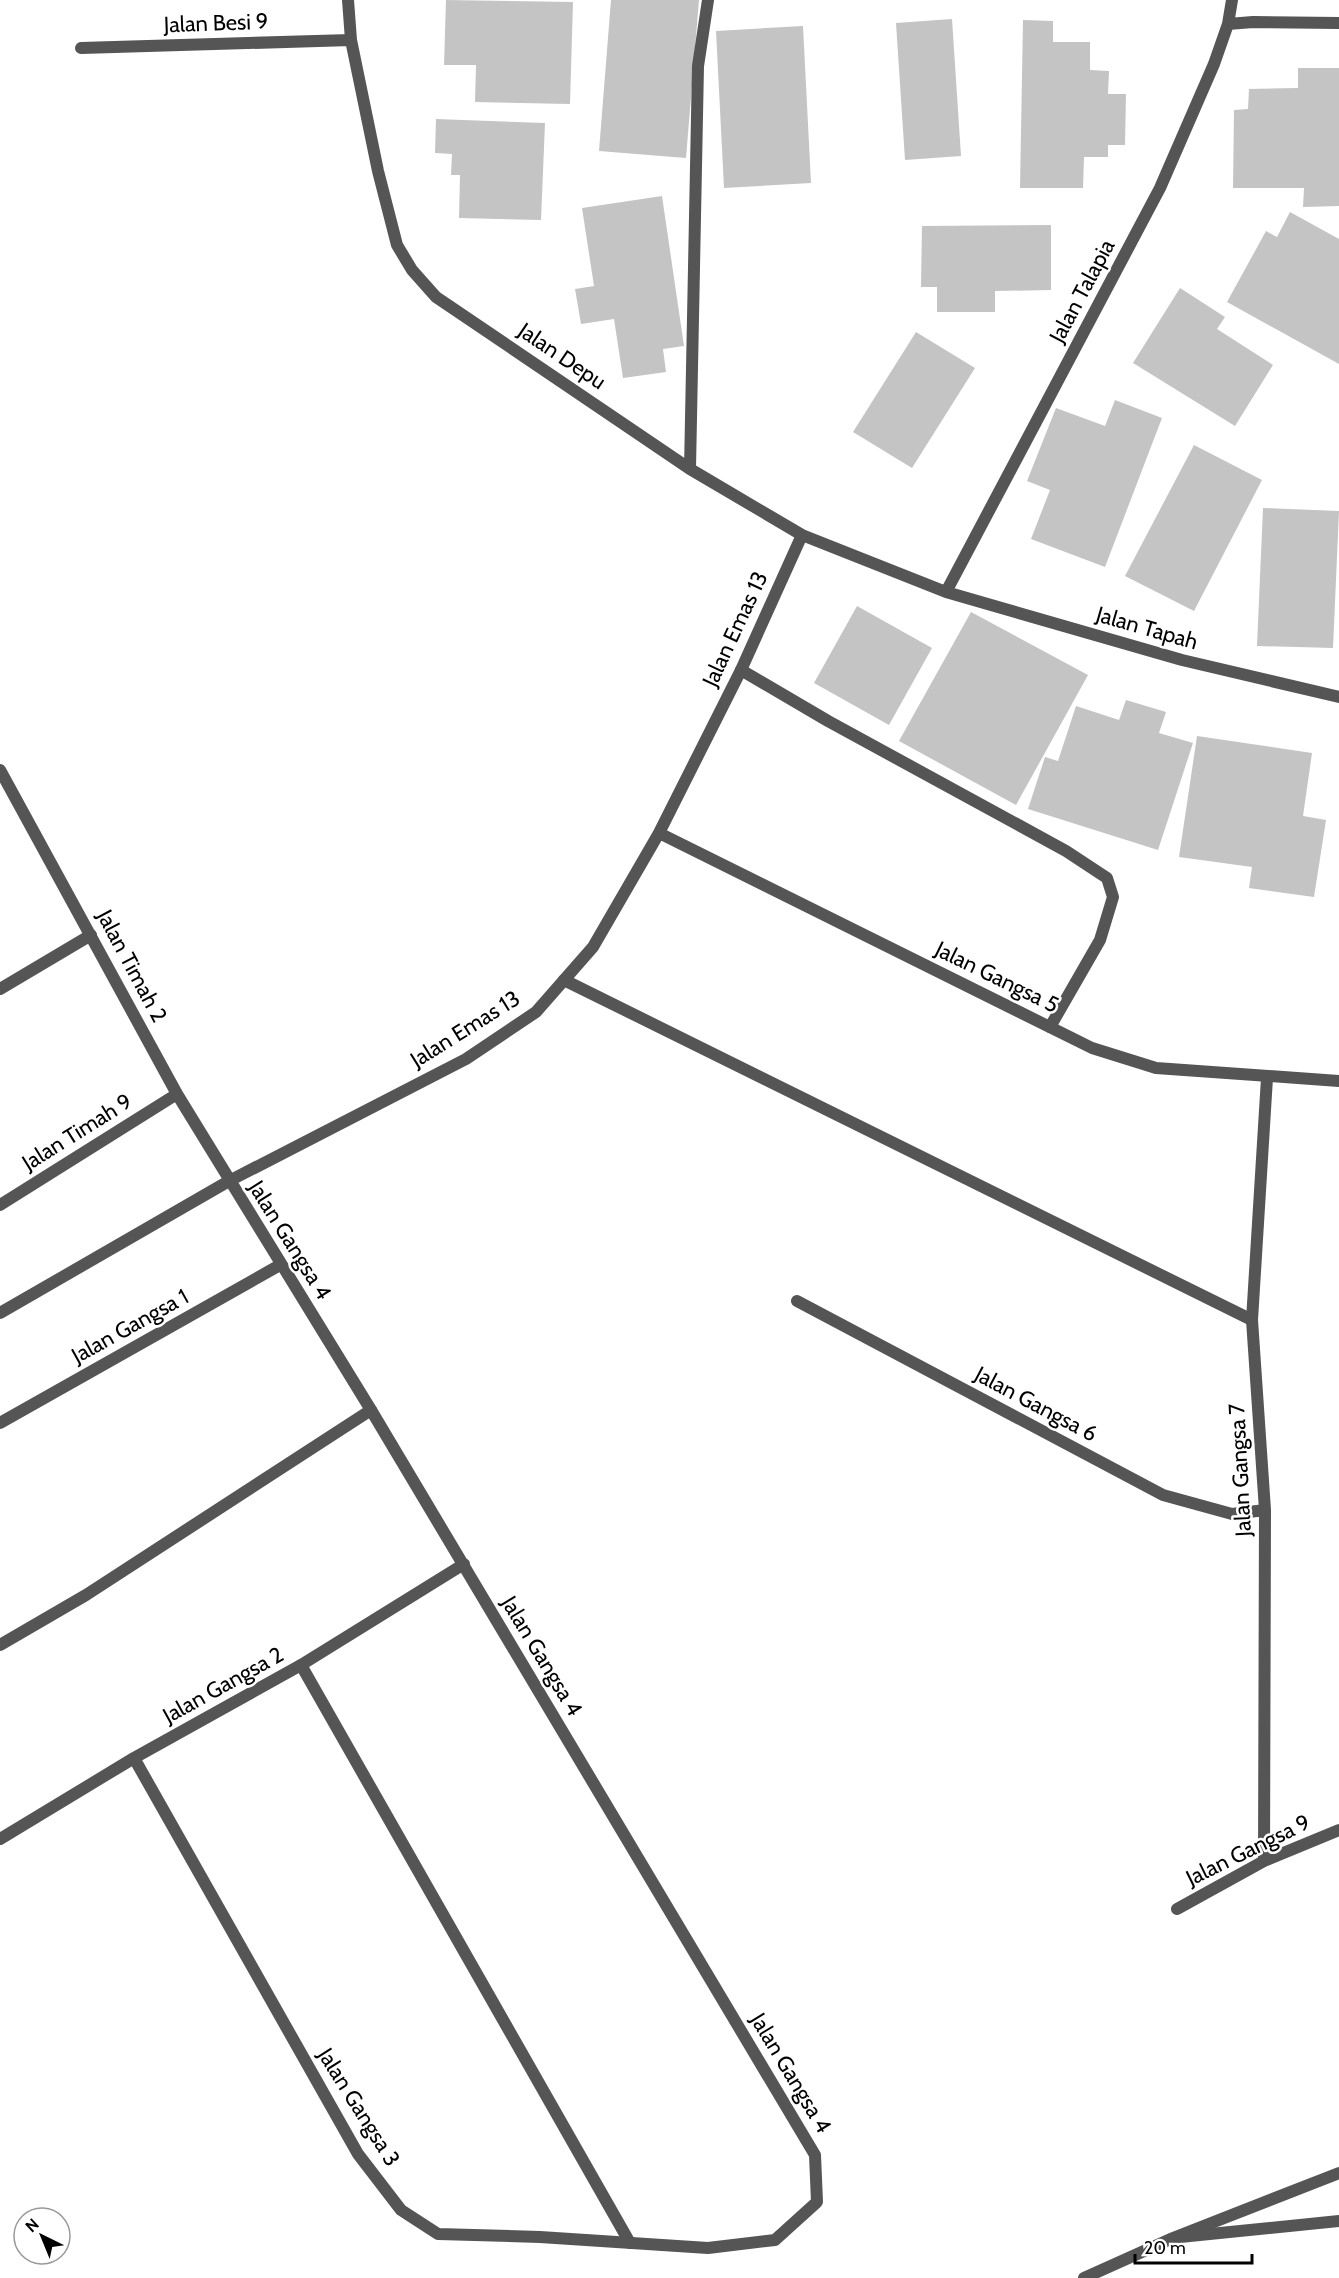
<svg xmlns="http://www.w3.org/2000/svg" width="1339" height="2278" viewBox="0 0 1339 2278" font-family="Cabin,sans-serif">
  <rect width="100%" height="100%" fill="#fff"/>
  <path fill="#c4c4c4" d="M446 0 573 2 570 104 475 102 476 65H444Z
    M611 0H699L686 158 599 151Z
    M952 19 961 156 905 160 896 23Z
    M1023 20 1053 21V42H1090V70L1109 71 1108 94H1126L1125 145H1108V157H1084L1083 188H1020Z
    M803 26 811 183 724 188 716 31Z
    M1298 68H1339V206L1303 207 1304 188H1233L1234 110 1248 109 1249 89 1298 88Z
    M436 119 545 123 541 220 459 218 460 175H451L452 154 435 153Z
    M662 196 684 346 663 349 666 372 623 378 614 319 581 324 575 289 594 286 582 208Z
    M1290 212 1339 239V364L1227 302 1266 231 1277 237Z
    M1051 225V290L995 291V312H937V287H921L922 226Z
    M1180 288 1225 317 1217 329 1273 365 1235 426 1133 363Z
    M916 332 975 368 912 468 853 432Z
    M1115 400 1162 418 1105 567 1031 539 1050 490 1027 481 1056 408 1105 426Z
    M1194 445 1262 480 1194 611 1125 576Z
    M1263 508 1339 511 1333 648 1257 646Z
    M857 606 932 648 889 725 814 683Z
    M971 612 1088 675 1016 805 899 741Z
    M1126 700 1166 712 1159 733 1193 743 1158 850 1028 809 1045 757 1058 761 1076 706 1119 720Z
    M1197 736 1312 753 1303 816 1326 820 1314 897 1249 888 1252 867 1179 857Z"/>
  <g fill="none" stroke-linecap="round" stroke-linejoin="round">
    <path stroke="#555" stroke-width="12" d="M741 670 828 721 1066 851 1107 878 1113 897 1100 940 1050 1027
      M564 980 1252 1320
      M0 989 91 935
      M0 1645 86 1595 371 1410
      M301 1665 630 2243
      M1180 2237 1339 2221"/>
    <path stroke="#555" stroke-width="12" d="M348 0 351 40 378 171 397 245 412 270 436 297 690 469 802 535 946 592 1182 660 1339 697
      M1228 24 1253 22 1339 23
      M81 48 351 40
      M690 469 698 66 708 0
      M946 592 1160 188 1214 64 1228 24 1232 0
      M0 770 177 1094 371 1410 815 2155 817 2202 775 2240 708 2248 540 2237 438 2234 401 2210 358 2154 134 1758
      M659 833 1092 1048 1156 1068 1339 1081
      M0 1205 177 1094
      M797 1301 1163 1495 1232 1514 1265 1510
      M0 1313 229 1181 466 1059 536 1012 593 947 659 833 741 670 802 535
      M0 1423 280 1265
      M0 1839 134 1758 301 1665 464 1564
      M1264 1861 1265 1510 1252 1320 1267 1078
      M1177 1909 1264 1861 1339 1830
      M1084 2278 1173 2238 1339 2173"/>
  </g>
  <g text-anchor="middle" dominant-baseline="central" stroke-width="5" stroke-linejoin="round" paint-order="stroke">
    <g font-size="22" fill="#000" stroke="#fff">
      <text transform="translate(216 23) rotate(-2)">Jalan Besi 9</text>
      <text transform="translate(1082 291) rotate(-62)">Jalan Talapia</text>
      <text transform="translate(562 356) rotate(34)">Jalan Depu</text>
      <text transform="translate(1147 628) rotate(16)">Jalan Tapah</text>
      <text transform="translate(735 629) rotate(-65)">Jalan Emas 13</text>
      <text transform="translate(132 966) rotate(62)">Jalan Timah 2</text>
      <text transform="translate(997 977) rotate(26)">Jalan Gangsa 5</text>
      <text transform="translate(465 1029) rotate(-32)">Jalan Emas 13</text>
      <text transform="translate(77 1132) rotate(-32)">Jalan Timah 9</text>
      <text transform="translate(290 1240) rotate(58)">Jalan Gangsa 4</text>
      <text transform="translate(130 1326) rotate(-29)">Jalan Gangsa 1</text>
      <text transform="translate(1036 1404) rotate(28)">Jalan Gangsa 6</text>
      <text transform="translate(1240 1470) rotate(-93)">Jalan Gangsa 7</text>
      <text transform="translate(542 1656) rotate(59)">Jalan Gangsa 4</text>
      <text transform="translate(223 1685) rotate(-29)">Jalan Gangsa 2</text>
      <text transform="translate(1248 1850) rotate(-26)">Jalan Gangsa 9</text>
      <text transform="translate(791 2073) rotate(59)">Jalan Gangsa 4</text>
      <text transform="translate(359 2107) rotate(58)">Jalan Gangsa 3</text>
    </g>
  </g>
  <g transform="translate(42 2236) rotate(317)"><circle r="28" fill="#ffffff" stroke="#999999" stroke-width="1.5"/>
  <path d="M0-4.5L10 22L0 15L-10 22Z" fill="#000000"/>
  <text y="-9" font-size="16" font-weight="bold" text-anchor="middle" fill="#000000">N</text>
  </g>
  <path d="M1135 2254v9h117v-9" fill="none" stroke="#000000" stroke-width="3"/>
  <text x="1144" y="2254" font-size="18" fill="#000000" stroke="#ffffff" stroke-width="4.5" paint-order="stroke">20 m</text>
</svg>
